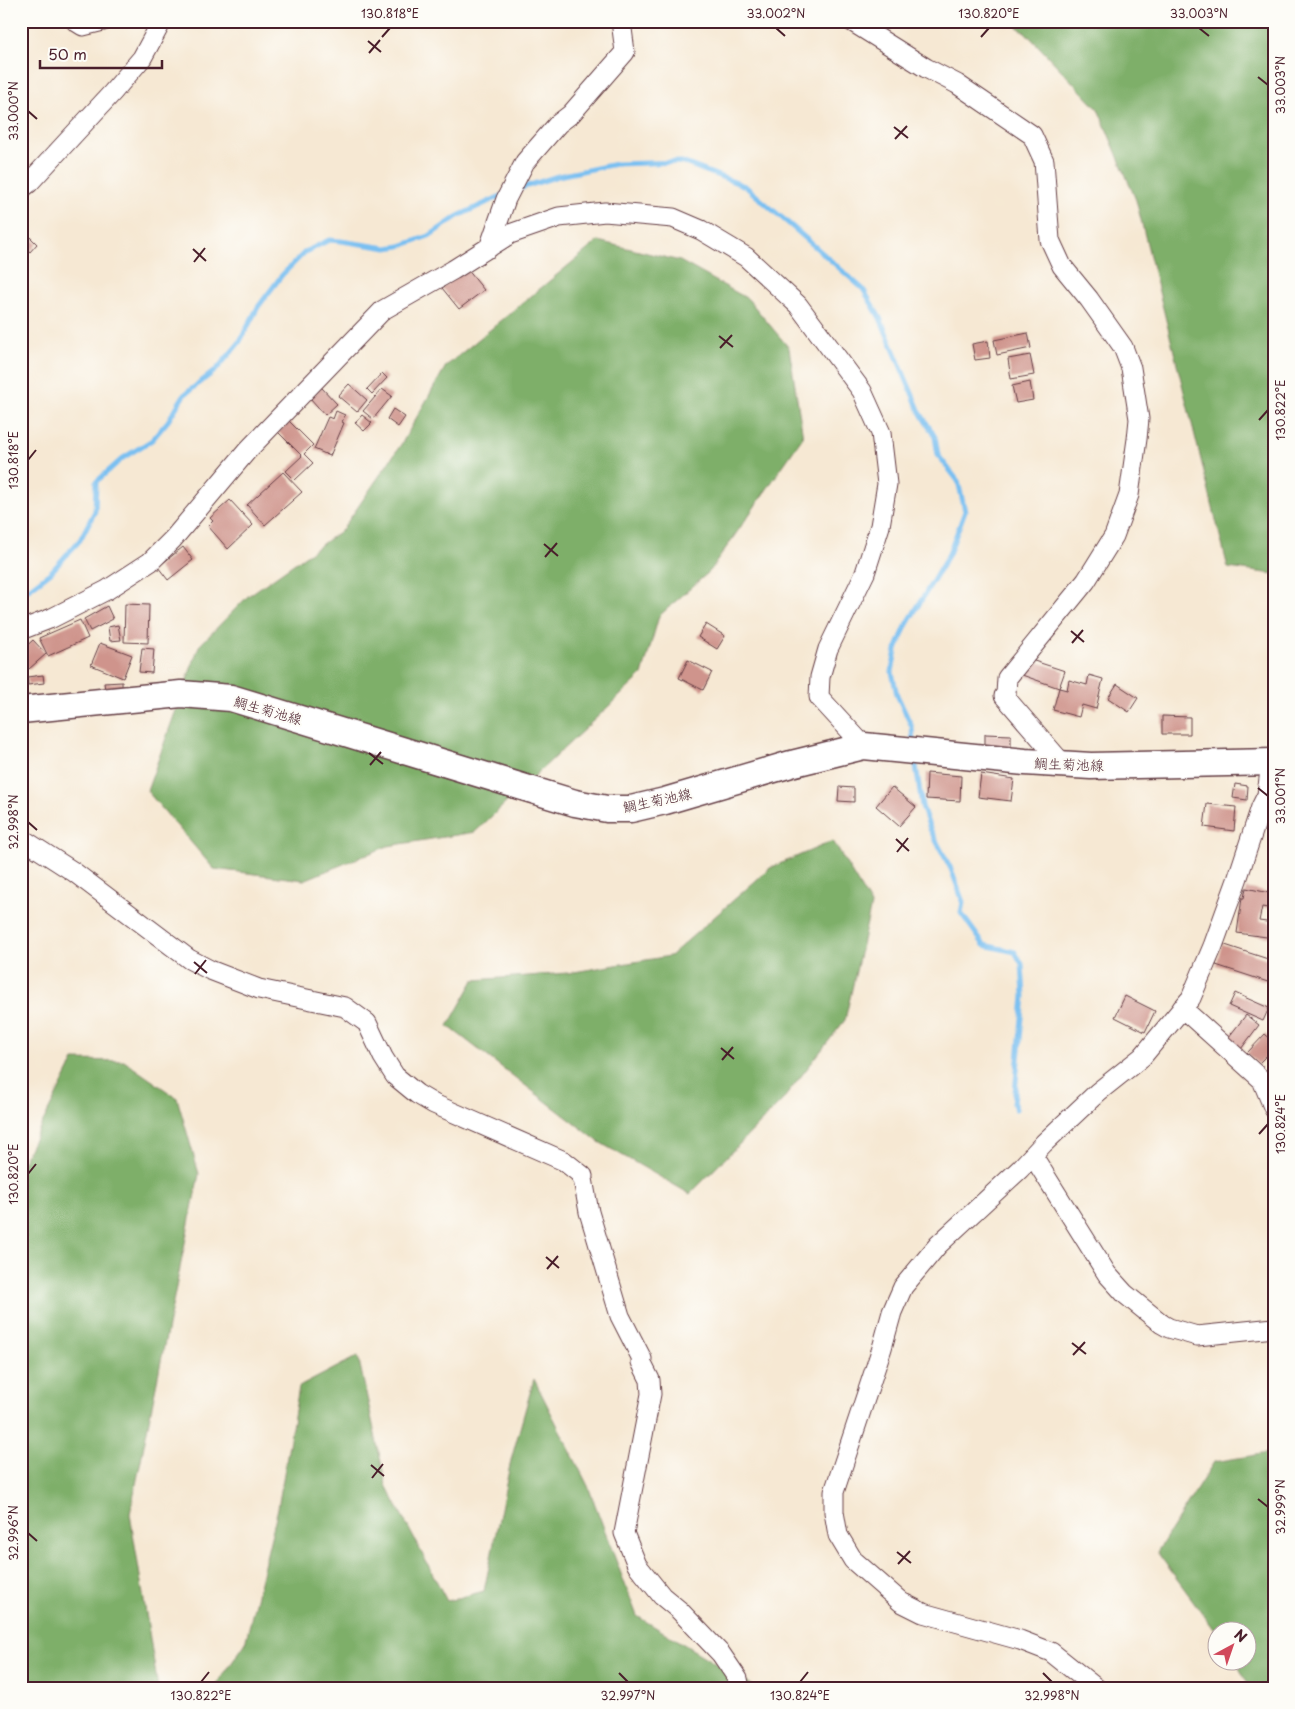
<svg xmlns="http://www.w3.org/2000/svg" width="1295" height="1709" viewBox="0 0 1295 1709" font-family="'Playpen Sans','Klee One',sans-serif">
  <rect width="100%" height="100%" fill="#fdfcf7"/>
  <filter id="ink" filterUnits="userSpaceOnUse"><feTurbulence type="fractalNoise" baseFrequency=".02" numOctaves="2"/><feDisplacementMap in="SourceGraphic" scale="10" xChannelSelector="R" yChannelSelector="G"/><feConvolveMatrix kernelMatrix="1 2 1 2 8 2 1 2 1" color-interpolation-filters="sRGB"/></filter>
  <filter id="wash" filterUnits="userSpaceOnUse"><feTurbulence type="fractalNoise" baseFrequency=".0096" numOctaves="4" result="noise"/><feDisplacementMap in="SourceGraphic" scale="20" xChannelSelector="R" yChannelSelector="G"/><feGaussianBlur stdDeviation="1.12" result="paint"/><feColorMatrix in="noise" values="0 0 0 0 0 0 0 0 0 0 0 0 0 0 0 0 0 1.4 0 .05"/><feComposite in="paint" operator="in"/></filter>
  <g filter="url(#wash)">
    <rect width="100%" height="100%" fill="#f6e8d3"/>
    <path fill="#7eaf69" stroke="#64674a" d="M1008 21H1274V574L1228 568 1136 200 1098 109 1025 32Z
      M598 241 680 261 748 299 789 348 803 437 710 571 659 616 642 675 475 832 388 846 304 880 214 869 147 791 199 646 248 596 342 530 402 443 446 366Z
      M833 841 871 905 845 1020 781 1102 690 1194 599 1142 448 1026 474 980 568 973 670 956 770 868Z
      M74 1060 124 1061 177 1098 199 1174 130 1514 158 1688H21V1165Z
      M358 1356 386 1485 447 1601 484 1591 511 1460 534 1379 588 1486 637 1616 756 1688H214L245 1644 278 1508 299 1387Z
      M1274 1452V1688H1250L1236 1662H1248V1632L1217 1633 1157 1552 1214 1462Z"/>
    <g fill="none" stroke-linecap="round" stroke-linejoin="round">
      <path stroke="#7ac0f1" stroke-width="5" d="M518 189 558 176 616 164 682 162 745 186 795 229 863 289 880 318 920 412 935 437 938 455 958 481 965 511 949 554 906 626 896 650 892 672 897 695 912 727 913 743
        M21 595 51 572 80 540 95 511 96 482 123 458 152 440 168 421 184 395 216 370 239 343 258 307 282 275 305 252 329 240 341 241 387 248 400 246 429 236 458 216 503 195
        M915 759 922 806 930 829 951 869 963 902 961 913 984 945 1015 952 1022 964 1024 996 1014 1104 1016 1109"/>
    </g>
    <g id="blocks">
      <path fill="#cf948c" d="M30 237 37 244 30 252 23 246Z
        M467 269 484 290 459 309 442 288Z
        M1028 333 1031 348 997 355 994 340Z
        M988 341 990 358 975 360 972 344Z
        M1030 355 1034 375 1011 379 1008 359Z
        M382 373 387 378 372 394 367 389Z
        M1030 382 1033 400 1016 403 1012 386Z
        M349 384 367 400 357 412 338 396Z
        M321 387 337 404 325 415 310 398Z
        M382 389 392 396 373 419 363 411Z
        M393 409 405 417 398 427 387 419Z
        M336 411 345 415 342 422 344 423 330 456 314 449 328 417 333 419Z
        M362 415 372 423 364 431 355 423Z
        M289 421 313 445 304 454 313 463 295 480 286 471 302 456 278 432Z
        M283 472 302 492 265 525 247 505Z
        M230 500 253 525 228 549 208 526 213 521 210 518Z
        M183 547 193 560 168 580 158 567Z
        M125 604 149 605 148 643 124 642Z
        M107 606 113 619 90 631 84 619Z
        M80 620 88 638 48 656 39 638Z
        M706 624 725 636 717 649 698 637Z
        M118 625 121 640 110 641 108 627Z
        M33 640 46 654 29 669 21 661V651Z
        M100 643 132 655 123 678 91 665Z
        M142 648 154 649 152 673 139 672Z
        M1028 659 1065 671 1059 688 1022 675Z
        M688 660 712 672 703 690 679 678Z
        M43 675 44 683 28 685 27 677Z
        M1089 675 1103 679 1096 709 1082 705 1079 717 1053 710 1059 688 1067 690 1069 680 1087 685Z
        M122 682V688L105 689 104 683Z
        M1117 684 1138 698 1129 712 1108 698Z
        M1162 716 1190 717V734H1162Z
        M985 734 1011 735V747H985Z
        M927 773 961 776 960 801 926 799Z
        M981 774 1014 779 1011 801 978 797Z
        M1235 784 1248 786 1247 800 1233 798Z
        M839 787 854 788V802L838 801Z
        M892 787 916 807 899 826 876 806Z
        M1207 804 1236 807 1234 831 1204 827Z
        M1246 888 1274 894V909L1262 907 1259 921 1274 923V938L1237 933 1242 898H1244Z
        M1222 944 1274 961V984L1216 965Z
        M1235 993 1269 1008 1263 1021 1229 1006Z
        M1125 996 1155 1011 1145 1032 1115 1017Z
        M1246 1015 1259 1025 1241 1049 1228 1038Z
        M1265 1034 1274 1042V1048L1258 1064 1247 1053Z"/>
    </g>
  </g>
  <g filter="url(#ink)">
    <use href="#blocks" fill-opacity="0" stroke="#643d44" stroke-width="1"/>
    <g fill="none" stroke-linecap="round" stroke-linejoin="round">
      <defs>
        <path id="street" d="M75 21 83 26 103 21
          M851 21 926 68 957 84 1032 135 1044 161 1050 240 1062 266 1089 299 1123 347 1131 368 1139 419 1137 439 1129 495 1114 536 1086 581 1007 678 1006 694 1004 696 1062 763
          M21 189 29 183 112 93 142 58 162 21
          M489 248 506 199 525 162 558 124 571 114 625 52 621 21
          M21 630 52 618 107 590 150 562 173 539 247 451 383 310 453 270 510 234 559 217 605 212 673 218 701 230 746 257 798 305 862 391 881 433 887 484 880 526 865 573 828 649 820 677 819 697 864 746
          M21 838 74 872 189 959 210 970 259 989 345 1007 367 1023 383 1057 395 1076 417 1094 434 1104 564 1161 583 1176 581 1177 583 1179 589 1212 620 1316 642 1359 641 1362 650 1380 651 1394 624 1533 637 1565 662 1596 679 1610 721 1654 738 1679 740 1688
          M1182 1008 1262 1080 1274 1109
          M1033 1156 1107 1274 1125 1294 1162 1324 1169 1328 1197 1336 1274 1328
          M1096 1688 1051 1652 1020 1640 923 1613 901 1602 853 1560 838 1535 834 1512V1492L882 1348 892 1312 903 1287 938 1245 1020 1169 1044 1143 1098 1092 1142 1057 1191 998 1213 946 1237 880 1261 807 1267 795 1271 762"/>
        <path id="secondary" d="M21 710 181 694 231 698 575 803 607 809H631L665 801 791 764 864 746 1025 762 1091 766 1274 762"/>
      </defs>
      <use href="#street" stroke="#643d44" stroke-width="21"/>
      <use href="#secondary" stroke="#643d44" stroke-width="29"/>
      <use href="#street" stroke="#fff" stroke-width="19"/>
      <use href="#secondary" stroke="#fff" stroke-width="26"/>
    </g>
  </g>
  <path fill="none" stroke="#4a1f2b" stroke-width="2" d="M776 28 785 36M1199 28 1209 36M382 37 390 28M981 37 989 28M368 41 381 52M369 53 380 40M1258 77 1268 85M28 111 37 119M894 127 908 138M895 139 907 126M193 249 206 261M194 262 205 248M719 336 733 347M720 348 732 335M1259 420 1268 410M28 460 36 450M544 544 558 556M545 557 557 543M1071 631 1084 642M1072 643 1083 630M369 753 383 764M370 765 381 752M1258 788 1268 796M28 822 37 830M896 839 909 851M897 852 908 838M194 962 207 973M195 974 206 960M721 1048 734 1059M722 1060 733 1047M1259 1134 1268 1124M28 1174 36 1164M546 1257 559 1268M547 1269 558 1256M1072 1343 1086 1354M1073 1355 1085 1342M371 1465 384 1476M372 1478 383 1464M1258 1499 1268 1507M28 1533 37 1541M897 1552 911 1563M898 1564 910 1551M619 1673 628 1682M1043 1673 1052 1682M201 1682 209 1672M800 1682 808 1672"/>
  <g text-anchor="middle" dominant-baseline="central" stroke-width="4" stroke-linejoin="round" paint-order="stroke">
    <g font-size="14" fill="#4a1f2b" stroke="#fdfcf7">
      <text transform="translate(268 710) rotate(16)">鯛生菊池線</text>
      <text transform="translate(1069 764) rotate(2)">鯛生菊池線</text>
      <text transform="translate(657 800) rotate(-12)">鯛生菊池線</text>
    </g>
  </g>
  <rect width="1295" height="1709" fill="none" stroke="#fdfcf7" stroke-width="55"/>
  <g transform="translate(1232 1646) rotate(40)"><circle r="24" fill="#fdfcf7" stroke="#b5a4a5"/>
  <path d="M0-4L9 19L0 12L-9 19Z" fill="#d1495b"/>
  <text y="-8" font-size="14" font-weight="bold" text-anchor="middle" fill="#4a1f2b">N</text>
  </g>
  <path d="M40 60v8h122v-8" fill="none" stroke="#4a1f2b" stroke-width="2.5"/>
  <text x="48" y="60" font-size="15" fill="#4a1f2b" stroke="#fdfcf7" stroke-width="4" paint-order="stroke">50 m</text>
  <rect x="28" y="28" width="1240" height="1654" fill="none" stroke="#4a1f2b" stroke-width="2"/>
  <g font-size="12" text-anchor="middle" fill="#4a1f2b">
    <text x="390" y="18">130.818°E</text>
    <text x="776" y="18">33.002°N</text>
    <text x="989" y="18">130.820°E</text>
    <text x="1199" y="18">33.003°N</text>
    <text transform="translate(1281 85) rotate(-90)" y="4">33.003°N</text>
    <text transform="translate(14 111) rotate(-90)" y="4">33.000°N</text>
    <text transform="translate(1281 410) rotate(-90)" y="4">130.822°E</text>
    <text transform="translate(14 460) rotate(-90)" y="4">130.818°E</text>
    <text transform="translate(1281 796) rotate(-90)" y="4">33.001°N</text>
    <text transform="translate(14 822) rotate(-90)" y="4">32.998°N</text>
    <text transform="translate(1281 1124) rotate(-90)" y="4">130.824°E</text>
    <text transform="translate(14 1174) rotate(-90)" y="4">130.820°E</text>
    <text transform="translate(1281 1507) rotate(-90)" y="4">32.999°N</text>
    <text transform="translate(14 1533) rotate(-90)" y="4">32.996°N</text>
    <text x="201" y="1700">130.822°E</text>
    <text x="628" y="1700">32.997°N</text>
    <text x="800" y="1700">130.824°E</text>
    <text x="1052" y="1700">32.998°N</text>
  </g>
</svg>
